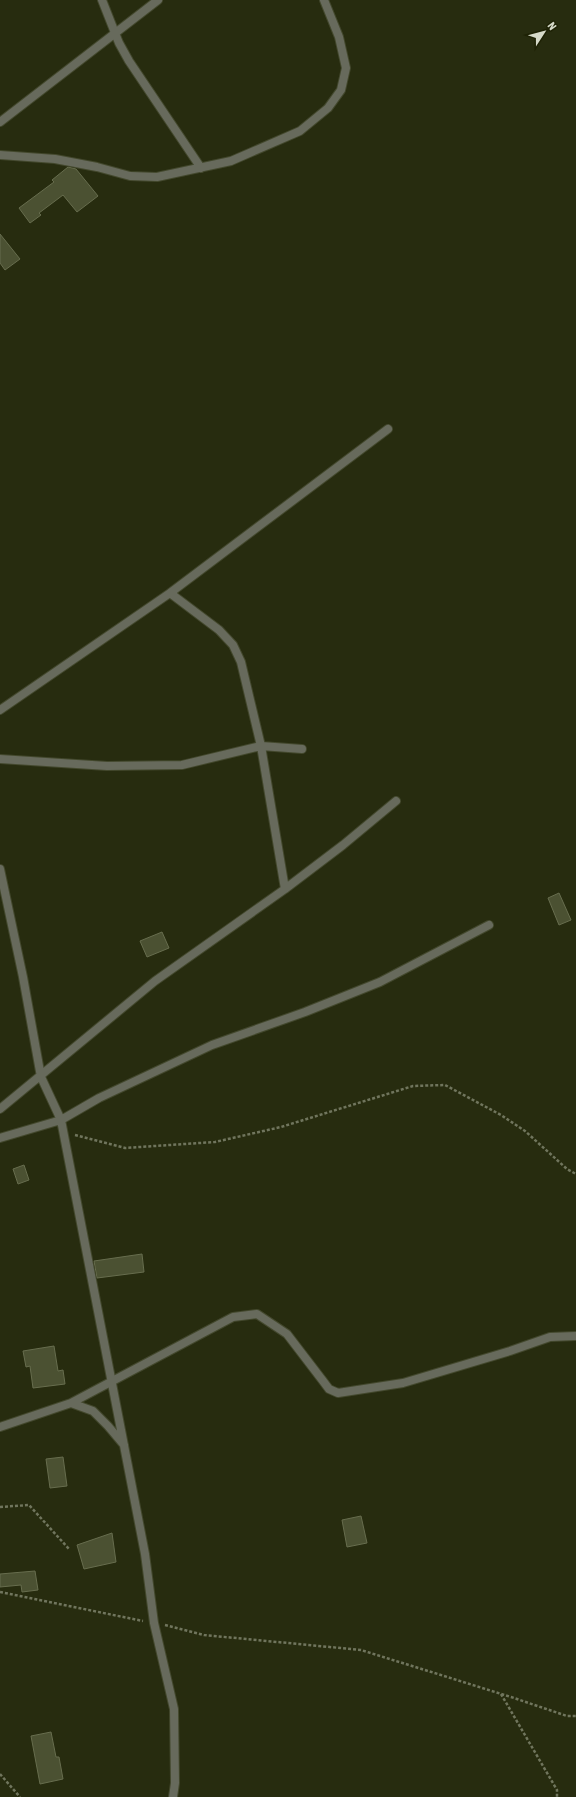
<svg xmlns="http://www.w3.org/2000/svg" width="576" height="1797" viewBox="0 0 576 1797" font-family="'Asap Condensed',sans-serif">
  <rect width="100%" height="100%" fill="#272c0f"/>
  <path fill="#4b5132" stroke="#676d4e" d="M68 167 76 169 98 196 77 212 63 195 39 213 41 215 30 223 19 208 54 182 52 180Z
    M0 234 20 259 5 270 0 263Z
    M559 893 571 920 559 925 548 898Z
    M162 932 169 948 147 957 140 941Z
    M24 1165 29 1180 18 1184 13 1169Z
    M142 1254 144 1272 97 1278 94 1261Z
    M54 1346 58 1371 63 1370 65 1384 33 1388 30 1366 26 1367 23 1351Z
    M63 1457 67 1486 50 1488 46 1459Z
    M361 1516 367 1543 347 1547 342 1520Z
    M112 1533 116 1562 84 1569 77 1545Z
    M35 1571 38 1590 22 1592 21 1585 0 1587V1574Z
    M51 1732 56 1757H59L63 1779 40 1784 31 1736Z"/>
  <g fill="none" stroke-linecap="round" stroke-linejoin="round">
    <defs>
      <path id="minor" d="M102 0 119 43 129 61 201 168
        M0 122 158 0
        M0 155 55 159 97 167 130 176 157 177 231 161 300 131 328 108 341 90 346 68 339 37 324 0
        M170 593 219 630 233 645 241 662 261 746 285 889
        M0 710 170 593 388 429
        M0 759 107 766 182 765 261 746 302 749
        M0 869 23 977 41 1077 61 1120 145 1554 154 1623 174 1709 175 1783 173 1797
        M0 1109 155 981 285 889 343 845 396 801
        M0 1138 61 1120 99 1098 212 1045 305 1012 380 982 489 925
        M71 1403 93 1411 108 1426 124 1445
        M0 1427 71 1403 233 1317 257 1314 287 1334 323 1381 329 1389 338 1393 403 1383 510 1351 550 1337 576 1336"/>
    </defs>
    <use href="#minor" stroke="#43482d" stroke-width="10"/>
    <path stroke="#70755d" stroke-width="2.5" stroke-dasharray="3 2" stroke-linecap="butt" d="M75 1135 125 1148 215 1142 281 1127 413 1086 445 1085 501 1115 525 1131 567 1169 576 1174
      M0 1507 29 1505 69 1549
      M0 1592 143 1621
      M165 1625 204 1635 361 1650 511 1697 567 1716H576
      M501 1694 557 1790V1797
      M0 1774 20 1797"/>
    <use href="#minor" stroke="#676a5c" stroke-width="8"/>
  </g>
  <g transform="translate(544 32) rotate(54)" stroke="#1e2205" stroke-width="3" paint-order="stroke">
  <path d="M0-3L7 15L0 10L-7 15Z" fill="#d6dac9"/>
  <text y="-6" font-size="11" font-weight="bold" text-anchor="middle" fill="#d6dac9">N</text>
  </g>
</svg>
